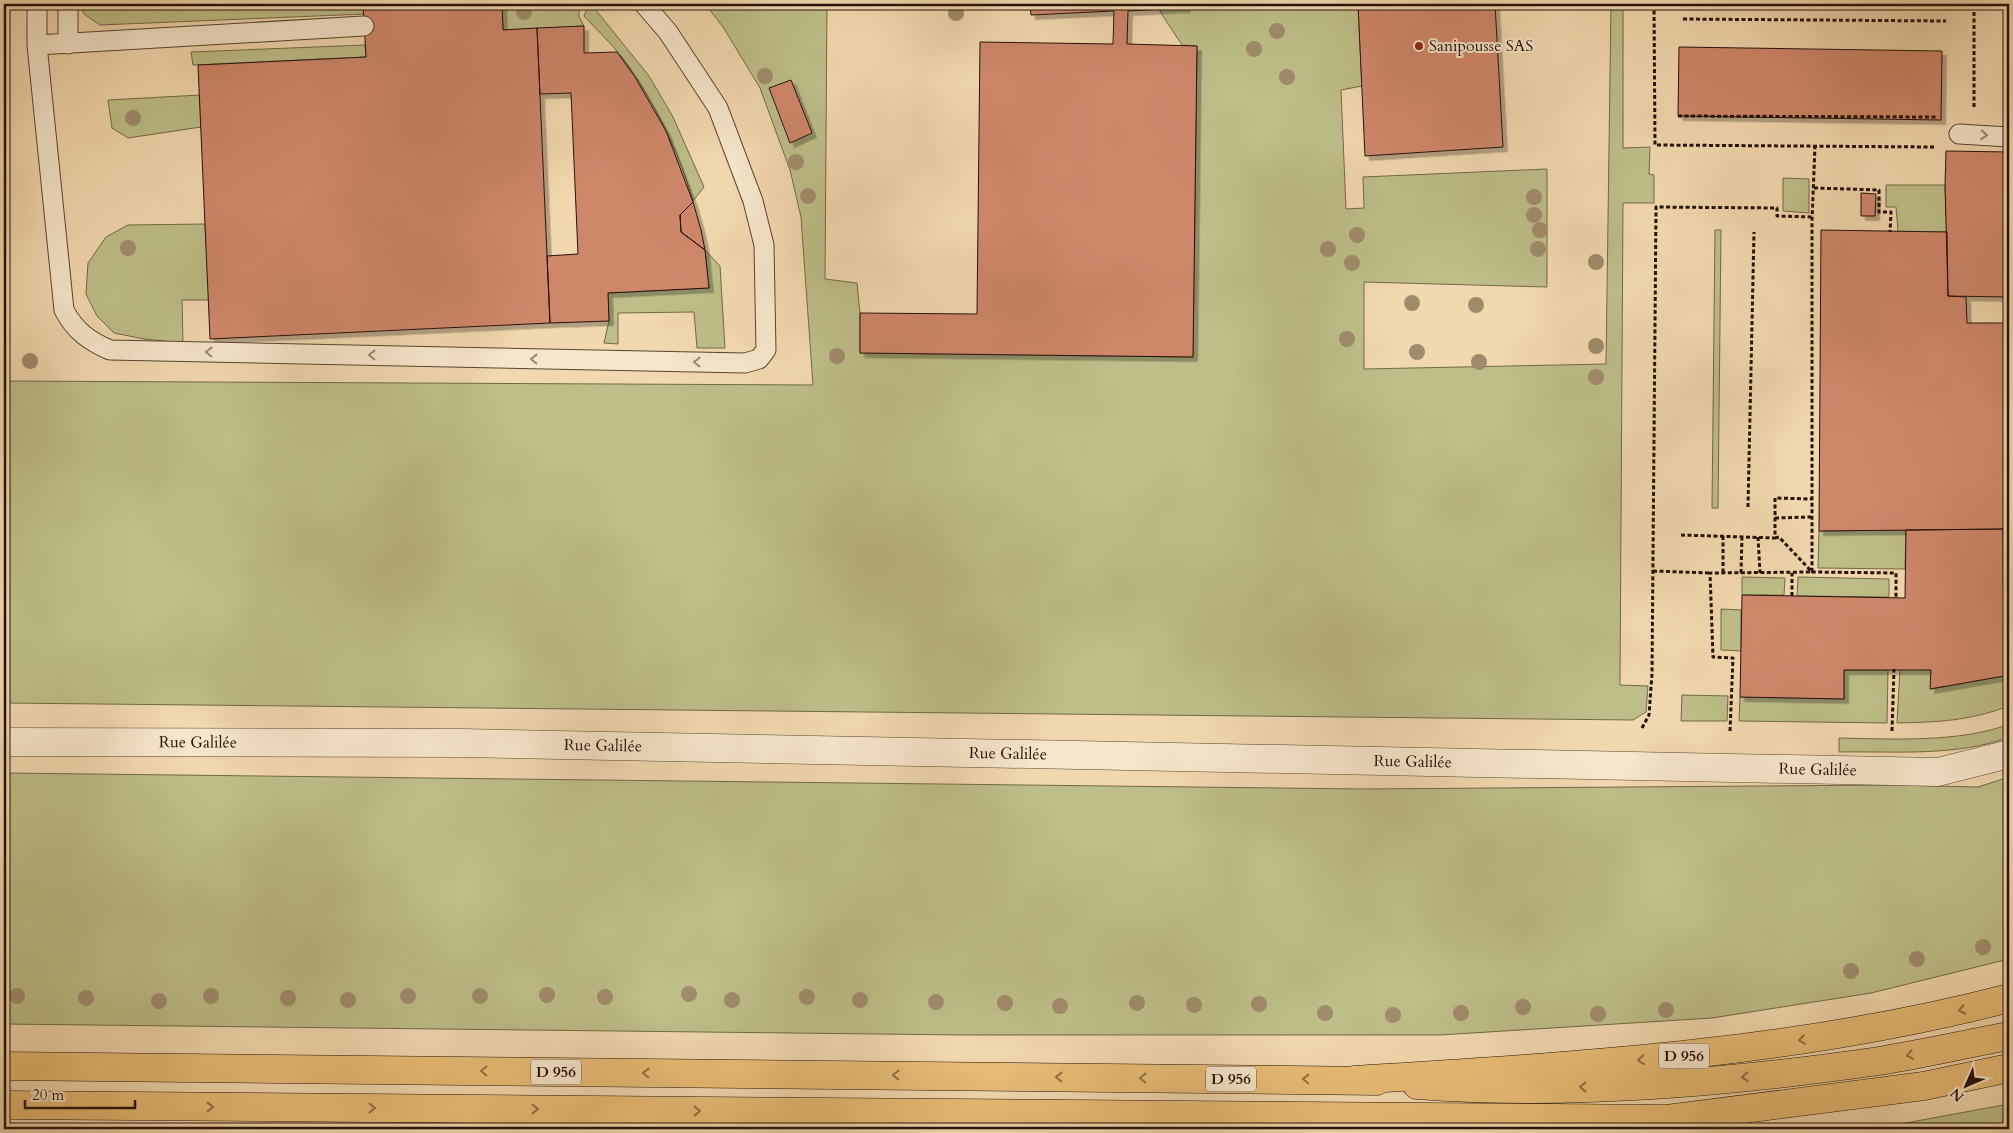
<svg xmlns="http://www.w3.org/2000/svg" width="2013" height="1133" viewBox="0 0 2013 1133" font-family="Cardo,serif">
  <defs>
    <filter id="shadow"><feDropShadow dx="4.5" dy="4.5" stdDeviation="0" flood-color="#0004"/></filter>
  </defs>
  <rect width="100%" height="100%" fill="#f2d8ae"/>
  <filter id="stains"><feTurbulence type="fractalNoise" baseFrequency=".004" numOctaves="4"/><feColorMatrix values="0 0 0 0 .2 0 0 0 0 .09 0 0 0 0 .02 0 0 0 .5 -.17"/></filter>
  <radialGradient id="worn" r=".72"><stop offset=".6" stop-color="#630" stop-opacity="0"/><stop offset="1" stop-color="#630" stop-opacity=".3"/></radialGradient>
  <path fill="#bebe88" stroke="#726848" d="M80 4H363L364 14 100 25 84 14Z
    M502 4H579V17L584 26 503 30Z
    M589 4H591L649 76 673 117 704 187 693 201C678 149 653 99 621 56 610 42 596 29 584 16Z
    M705 4H827L825 279 857 283 860 313V353L1193 357 1197 46 1182 45 1159 10 1185 8V4H1358L1362 86 1341 90 1346 209 1364 208 1363 177 1547 169V287L1364 282V369L1606 364 1611 4H1623V148L1650 147 1649 174 1654 175V203H1623L1620 685 1648 686 1646 712 1633 720 4 703V381L813 385 801 217 790 170 760 88 723 27Z
    M365 45 366 57 193 65 191 52Z
    M200 95 201 127 128 138 112 128 108 100Z
    M1783 178 1809 179V213L1783 211Z
    M1886 185H1945L1947 232H1898L1896 207H1886Z
    M205 224 209 300H182L183 343 144 339 114 333 97 316 86 294 88 263 106 237 128 225Z
    M1715 230H1721L1718 508H1712Z
    M705 250 720 266 725 348H697L694 312 618 313V344L604 343 609 321 608 293 709 288Z
    M2003 529H2009V706C1968 721 1940 722 1897 723L1900 669 1931 670V689L2004 676Z
    M1906 530 1905 569 1818 568 1819 531Z
    M1742 577 1785 578 1784 595H1742Z
    M1798 577 1889 579V597L1797 596Z
    M1721 609 1741 610V651L1721 650Z
    M1844 670H1888L1887 723 1739 721 1740 697 1844 699Z
    M1682 695 1728 696 1727 721H1681Z
    M2009 724V737C1957 757 1894 751 1839 752V738C1890 739 1961 743 2009 724Z
    M4 773 1363 789 1894 785 1978 787 2009 777V959L1871 993 1712 1018 1440 1035H965L4 1024Z
    M2009 1104V1129H1873Z"/>
  <path fill="#cf876b" stroke="#251109" filter="url(#shadow)" d="M363 4H502L503 30 537 28 550 323 210 339 198 65 366 57Z
    M1030 4H1185L1186 8 1128 11 1127 44 1197 46 1193 357 860 353V313L977 314 980 42 1113 44 1114 11 1031 15Z
    M1358 4H1495L1503 147 1365 156Z
    M584 26V53L617 52 635 77 666 131 693 202 680 215 681 232 705 250 709 288 608 293 609 321 550 323 547 256 578 254 571 93 540 94 537 28Z
    M1679 47 1942 51 1941 120 1678 116Z
    M791 80 812 133 790 143 769 88Z
    M1946 151 2009 152V297L1948 296 1945 185Z
    M1861 193 1876 194 1875 216H1861Z
    M693 202 701 230 705 250 681 232 680 215Z
    M1821 230 1947 232 1948 296 1966 297 1967 323H2009V529L1819 531Z
    M2003 529 2004 676 1930 689 1931 670H1844V699L1740 697 1742 595 1905 598 1906 530Z"/>
  <g fill="none" stroke-linecap="round" stroke-linejoin="round">
    <defs>
      <path id="lane" d="M37 4V45L64 310C75 331 89 341 110 350L745 363 759 359 766 350 764 245 753 201 718 108 668 32 644 4
        M68 4V44
        M37 45 364 26
        M1959 134 2009 137"/>
      <g id="street">
        <path id="s1" d="M4 742 463 743 1938 772 2009 754"/>
      </g>
      <path id="primary" d="M4 1066 1377 1081
        M1417 1085C1571 1096 1726 1083 1879 1061 1922 1054 1966 1044 2009 1036
        M4 1105 1667 1119 1924 1086 2009 1068"/>
      <path id="highway" d="M1354 1080C1575 1066 1795 1054 2009 998"/>
    </defs>
    <use href="#lane" stroke="#584332" stroke-width="21"/>
    <use href="#street" stroke="#584332" stroke-width="29"/>
    <use href="#primary" stroke="#251109" stroke-width="29"/>
    <use href="#highway" stroke="#251109" stroke-width="29"/>
    <path stroke="#251109" stroke-width="3" stroke-dasharray="4 2.5" stroke-linecap="butt" d="M1654 4 1655 145 1934 147
      M1683 19 1946 21
      M1974 107V4
      M1678 116 1938 117
      M1814 188 1879 190V212H1891L1890 232
      M1748 507 1754 232
      M1775 518 1811 517
      M1681 535 1775 538V498L1812 499
      M1723 536V573
      M1758 537 1760 573
      M1775 538 1779 537 1812 572 1896 573V597
      M1653 571 1710 573
      M1741 573 1742 537
      M1792 596V573
      M1642 728 1649 715 1652 674 1656 207 1777 208V216L1813 217
      M1730 731 1733 658 1713 657 1710 573 1812 572V221L1815 146
      M1892 731 1894 669"/>
    <use href="#lane" stroke="#f7e6ca" stroke-width="19"/>
    <use href="#street" stroke="#f7e6ca" stroke-width="28"/>
    <use href="#primary" stroke="#e9bc77" stroke-width="28"/>
    <use href="#highway" stroke="#e9bc77" stroke-width="28"/>
  </g>
  <g fill="#9f8c6b">
    <circle cx="524" cy="12" r="8"/>
    <circle cx="956" cy="13" r="8"/>
    <circle cx="1277" cy="31" r="8"/>
    <circle cx="1254" cy="49" r="8"/>
    <circle cx="765" cy="76" r="8"/>
    <circle cx="1287" cy="77" r="8"/>
    <circle cx="133" cy="118" r="8"/>
    <circle cx="796" cy="162" r="8"/>
    <circle cx="808" cy="196" r="8"/>
    <circle cx="1534" cy="197" r="8"/>
    <circle cx="1534" cy="215" r="8"/>
    <circle cx="1540" cy="230" r="8"/>
    <circle cx="1357" cy="235" r="8"/>
    <circle cx="128" cy="248" r="8"/>
    <circle cx="1328" cy="249" r="8"/>
    <circle cx="1538" cy="249" r="8"/>
    <circle cx="1596" cy="262" r="8"/>
    <circle cx="1352" cy="263" r="8"/>
    <circle cx="1412" cy="303" r="8"/>
    <circle cx="1476" cy="305" r="8"/>
    <circle cx="1347" cy="339" r="8"/>
    <circle cx="1596" cy="346" r="8"/>
    <circle cx="1417" cy="352" r="8"/>
    <circle cx="837" cy="356" r="8"/>
    <circle cx="30" cy="361" r="8"/>
    <circle cx="1479" cy="362" r="8"/>
    <circle cx="1596" cy="377" r="8"/>
    <circle cx="1983" cy="947" r="8"/>
    <circle cx="1917" cy="959" r="8"/>
    <circle cx="1851" cy="971" r="8"/>
    <circle cx="689" cy="994" r="8"/>
    <circle cx="547" cy="995" r="8"/>
    <circle cx="17" cy="996" r="8"/>
    <circle cx="211" cy="996" r="8"/>
    <circle cx="408" cy="996" r="8"/>
    <circle cx="480" cy="996" r="8"/>
    <circle cx="605" cy="997" r="8"/>
    <circle cx="807" cy="997" r="8"/>
    <circle cx="86" cy="998" r="8"/>
    <circle cx="288" cy="998" r="8"/>
    <circle cx="348" cy="1000" r="8"/>
    <circle cx="732" cy="1000" r="8"/>
    <circle cx="860" cy="1000" r="8"/>
    <circle cx="159" cy="1001" r="8"/>
    <circle cx="936" cy="1002" r="8"/>
    <circle cx="1005" cy="1003" r="8"/>
    <circle cx="1137" cy="1003" r="8"/>
    <circle cx="1259" cy="1004" r="8"/>
    <circle cx="1194" cy="1005" r="8"/>
    <circle cx="1060" cy="1006" r="8"/>
    <circle cx="1523" cy="1007" r="8"/>
    <circle cx="1666" cy="1010" r="8"/>
    <circle cx="1325" cy="1013" r="8"/>
    <circle cx="1461" cy="1013" r="8"/>
    <circle cx="1598" cy="1014" r="8"/>
    <circle cx="1393" cy="1015" r="8"/>
  </g>
  <defs><path id="oneway-chevron" d="M-2-3.5L2.5 0L-2 3.5" fill="none" stroke-width="1.6" stroke-linecap="round" stroke-linejoin="round" transform="scale(1.25)"/></defs>
  <g stroke="#988673">
    <use href="#oneway-chevron" transform="translate(1984 135) rotate(4)"/>
    <use href="#oneway-chevron" transform="translate(209 352) rotate(-179)"/>
    <use href="#oneway-chevron" transform="translate(372 355) rotate(-179)"/>
    <use href="#oneway-chevron" transform="translate(534 359) rotate(-179)"/>
    <use href="#oneway-chevron" transform="translate(697 362) rotate(-179)"/>
  </g>
  <g stroke="#916f46">
    <use href="#oneway-chevron" transform="translate(1962 1010) rotate(168)"/>
    <use href="#oneway-chevron" transform="translate(1802 1040) rotate(172)"/>
    <use href="#oneway-chevron" transform="translate(1910 1055) rotate(169)"/>
    <use href="#oneway-chevron" transform="translate(1641 1060) rotate(175)"/>
    <use href="#oneway-chevron" transform="translate(484 1071) rotate(-179)"/>
    <use href="#oneway-chevron" transform="translate(646 1073) rotate(-179)"/>
    <use href="#oneway-chevron" transform="translate(896 1075) rotate(-179)"/>
    <use href="#oneway-chevron" transform="translate(1059 1077) rotate(-179)"/>
    <use href="#oneway-chevron" transform="translate(1745 1077) rotate(175)"/>
    <use href="#oneway-chevron" transform="translate(1143 1078) rotate(-179)"/>
    <use href="#oneway-chevron" transform="translate(1306 1079) rotate(-179)"/>
    <use href="#oneway-chevron" transform="translate(1583 1087) rotate(179)"/>
    <use href="#oneway-chevron" transform="translate(210 1107)"/>
    <use href="#oneway-chevron" transform="translate(372 1108)"/>
    <use href="#oneway-chevron" transform="translate(535 1109)"/>
    <use href="#oneway-chevron" transform="translate(697 1111)"/>
  </g>
  <circle fill="#8f2418" stroke="#f7e6ca" stroke-width="2" cx="1419" cy="46" r="5"/>
  <g text-anchor="middle" dominant-baseline="central" stroke-width="4" stroke-linejoin="round" paint-order="stroke">
    <g fill="#f7e6ca" stroke="#645143" stroke-width="1">
      <rect x="1659" y="1043.5" width="50" height="25" rx="4"/>
      <rect x="531" y="1059.5" width="50" height="25" rx="4"/>
      <rect x="1206" y="1066.5" width="50" height="25" rx="4"/>
    </g>
    <g font-size="15" font-weight="bold" fill="#251109">
      <text x="1684" y="1056">D 956</text>
      <text x="556" y="1072">D 956</text>
      <text x="1231" y="1079">D 956</text>
    </g>
    <g font-size="16" fill="#251109" stroke="#f7e6ca" text-anchor="start">
      <text x="1429" y="46">Sanipousse SAS</text>
    </g>
    <g font-size="16" fill="#251109" stroke="#f7e6ca">
      <text stroke="none"><textPath href="#s1" startOffset="194">Rue Galilée</textPath></text>
      <text stroke="none"><textPath href="#s1" startOffset="599">Rue Galilée</textPath></text>
      <text stroke="none"><textPath href="#s1" startOffset="1004">Rue Galilée</textPath></text>
      <text stroke="none"><textPath href="#s1" startOffset="1409">Rue Galilée</textPath></text>
      <text stroke="none"><textPath href="#s1" startOffset="1814">Rue Galilée</textPath></text>
    </g>
  </g>
  <rect width="2013" height="1133" fill="none" stroke="#f2d8ae" stroke-width="20"/>
  <rect x="5" y="5" width="2003" height="1123" fill="none" stroke="#251109" stroke-width="2.5"/>
  <rect x="10" y="10" width="1993" height="1113" fill="none" stroke="#251109"/>
  <g transform="translate(1966 1086) rotate(225)" stroke="#f7e6ca" stroke-width="4" paint-order="stroke">
  <path d="M0-4L9 19L0 12L-9 19Z" fill="#251109"/>
  <text y="-8" font-size="14" font-weight="bold" text-anchor="middle" fill="#251109">N</text>
  </g>
  <path d="M25 1100v8h110v-8" fill="none" stroke="#251109" stroke-width="2.5"/>
  <text x="32" y="1100" font-size="15" fill="#251109" stroke="#f7e6ca" stroke-width="4" paint-order="stroke">20 m</text>
  <rect width="100%" height="100%" filter="url(#stains)"/>
  <rect width="100%" height="100%" fill="url(#worn)"/>
</svg>
